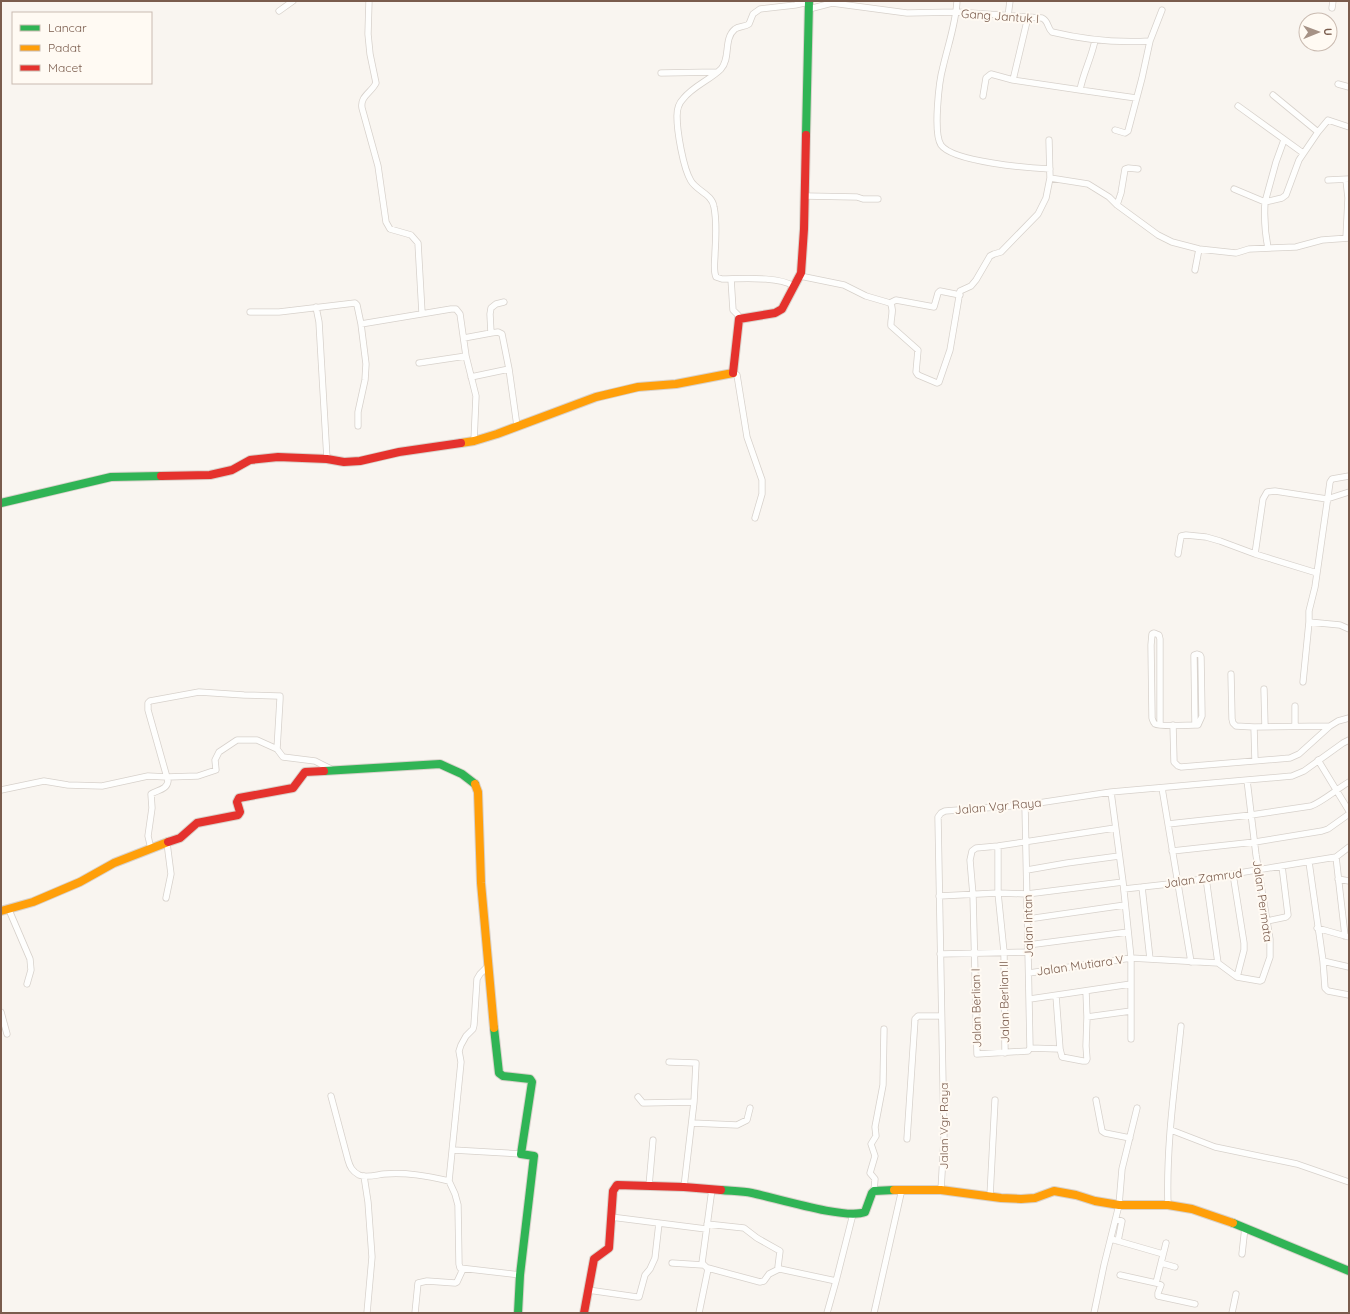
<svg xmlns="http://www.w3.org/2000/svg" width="1350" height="1314" viewBox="0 0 1350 1314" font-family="Quicksand,sans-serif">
  <rect width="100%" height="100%" fill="#f9f5f0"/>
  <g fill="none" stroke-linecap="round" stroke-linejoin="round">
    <defs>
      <path id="street" d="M369 1 368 34 370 54 376 83C371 93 360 96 362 108L378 166 386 222 390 229 411 235 418 243 422 313
        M957 1C956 23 948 45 943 67 939 81 933 133 941 145 953 162 1029 168 1050 169
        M1332 8 1333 1
        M809 9 832 3 907 13 957 12 1042 18C1049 21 1047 28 1052 32 1085 40 1117 43 1150 41L1162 10
        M279 11 293 1
        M1008 16 1010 1
        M1095 40C1092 57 1083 73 1080 90L1136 98
        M661 73 717 72
        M1013 80 1028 17
        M1338 84 1349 87
        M983 96 986 78 991 74 1013 80 1080 90
        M1238 106 1303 153
        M1115 130 1125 133 1128 131 1142 78 1150 41
        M1318 132 1328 120 1349 127
        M1050 178 1088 184 1109 197 1117 205 1158 235 1172 242 1199 249 1236 253 1249 249 1296 247 1322 240 1349 238
        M1328 180 1349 179
        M1346 180 1348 198 1346 238
        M1234 189 1265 202 1276 162 1284 140
        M805 196 857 197 863 199H878
        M1117 205 1121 193 1125 169 1128 168 1138 169
        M1268 248C1265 233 1264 218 1265 202L1282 198 1286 195 1299 160 1318 132 1273 95
        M1195 270 1199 249
        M800 276 844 285 866 296 890 303 896 300 934 307 938 293 940 291 960 295
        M731 279 733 310 738 315 739 319
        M793 286C779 276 740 279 722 279L716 277C713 270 715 261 715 253 716 238 717 222 714 207 712 194 697 191 691 181 683 168 677 131 677 116 677 110 679 103 683 99 693 86 710 80 721 69 731 58 723 39 735 29 739 26 745 27 749 24L753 14 760 9 795 5 809 2
        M890 303C895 309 890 319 891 326L918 350 916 372 918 375 937 383 939 382 950 350 960 291 971 286 976 280 990 256 994 254 1001 252 1038 214 1046 198 1050 178 1049 140
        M316 307 319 322 327 459
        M250 312H279L355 303 357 305 361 324 451 309H456L460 314 466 356 476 396 474 441
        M491 333 498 332 502 334 509 369
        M464 338 491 333 490 314 491 308 496 304 504 302
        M419 363 466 356
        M733 373 737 375 747 437 762 480V494L755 518
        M471 377 509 369 517 426
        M358 426V412L365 380 366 364 361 324
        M1349 476 1332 479 1330 482 1315 587 1309 611V622L1340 625 1349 629
        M1178 554 1181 536 1186 535 1206 537 1220 541 1255 554 1317 573
        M1255 554 1263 499 1267 492 1275 491 1327 499 1349 492
        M1231 674 1232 719 1233 723 1236 726 1254 727 1330 726 1338 721 1349 718
        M1303 682 1309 622
        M1264 689 1265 727
        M1160 725V639L1159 635 1154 633 1152 634 1151 645 1152 718C1153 721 1153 722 1155 724 1160 727 1188 725 1195 725L1194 658V655L1197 654 1200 655 1201 657 1202 716 1198 725H1195
        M1173 725 1174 762 1178 766 1181 767 1290 758 1299 754 1330 726
        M1295 726V706
        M1254 727 1255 761
        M1318 760 1349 811
        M1162 788 1191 962
        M1 790 44 781 68 785 102 786 148 776 167 777 198 776 216 770 215 760 219 752 237 740H257L277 749 283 757 315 761 331 769
        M1111 792 1123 882 1131 958V1039
        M1025 805 1030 1048
        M1168 824 1251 815 1311 806C1322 802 1337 789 1349 782
        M998 846V893L1004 952 1005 1053
        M151 849 148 836 152 808 151 794C157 790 167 790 168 781L148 710V703L150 701 199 692 244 695 278 696H280V699L277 749
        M1172 851 1255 842 1322 831 1328 829 1349 814
        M1336 857 1345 936
        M1309 862 1323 961 1325 988 1328 991 1349 995
        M1027 870 1067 863 1119 856
        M1233 874 1244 943V950L1237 977
        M1206 878 1218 963
        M1338 879 1349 881
        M1142 887 1150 959
        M1124 889 1178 883 1336 857 1349 847
        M939 896 998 893 1027 894 1123 882
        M166 898 171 874 167 843
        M9 910 30 959 31 970 27 984
        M1028 919 1125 905
        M1267 921 1286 917 1288 915 1282 866
        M1317 928 1349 937
        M1028 945 1128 932
        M940 954 1029 952
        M1323 961 1349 967
        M488 966 480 974 477 979 474 1025 473 1029 466 1036 461 1045 459 1051 461 1062 449 1181 455 1194 458 1205 459 1264 460 1268 520 1275
        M1029 973 1131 958 1218 963 1237 977 1260 981 1262 980 1270 957V939L1256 855 1247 780
        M1030 999 1131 984
        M1 1012 7 1034
        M1087 1017 1131 1011
        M1030 1048 1028 1051 977 1054 973 895 970 860 972 851 976 848 998 846 1115 828
        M1030 1048 1060 1049 1056 996
        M1060 1049 1062 1057 1083 1061H1086L1087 1059 1086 1046 1087 1017 1086 991
        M669 1062 696 1063 694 1102
        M331 1096 348 1160C350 1167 352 1171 359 1175 366 1178 376 1175 384 1174 406 1172 427 1176 449 1181
        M638 1097 643 1103 694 1102 684 1187
        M1096 1100 1102 1131 1105 1133 1130 1138
        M692 1123 737 1125 747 1120 750 1108
        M1171 1130 1215 1147 1297 1164 1349 1182
        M907 1139 915 1019 918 1016H941
        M453 1150 521 1154
        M364 1176 368 1202 372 1257 367 1313
        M649 1186 653 1140
        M941 1190 944 1138 938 817 941 813 945 811 1025 805 1111 792 1292 776 1304 771 1343 743 1349 740
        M874 1191 875 1179 870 1173 875 1156 871 1144 876 1136 875 1127 883 1085 884 1029
        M990 1196 995 1100
        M1168 1205C1166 1145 1175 1085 1181 1026
        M611 1217 706 1229
        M1116 1219 1122 1221 1118 1241
        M707 1224 744 1228 757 1238 780 1251 778 1267 780 1269 836 1281
        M1111 1239 1163 1254
        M1166 1243 1161 1263 1175 1267
        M1242 1254 1245 1227
        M672 1263 703 1265
        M708 1268 760 1282 764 1281 769 1274 779 1269
        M1120 1275 1156 1283 1161 1263
        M1156 1283 1161 1285 1158 1293V1296L1195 1304
        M588 1290 637 1297H639L645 1275 650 1269 655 1258 659 1223
        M415 1313 418 1283 427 1281 455 1283 457 1282 463 1269
        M699 1313 708 1269 702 1263 712 1189
        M827 1313 836 1281 853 1214
        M874 1313 902 1189
        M1094 1313 1104 1265 1119 1205 1122 1169 1137 1108
        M1232 1313 1236 1294"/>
      <path id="fast" d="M806 135 809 1
        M1 503 111 477 161 476
        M324 771 440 764 462 774 475 784
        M494 1028 499 1073 503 1076 530 1079 532 1082 521 1154 534 1156 520 1275 518 1313
        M721 1190C731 1191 742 1191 752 1193 776 1198 846 1220 865 1212L872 1193 874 1191 894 1190
        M1233 1223 1349 1271"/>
      <path id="slow" d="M461 443 474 441 497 434 596 397 638 387 676 384 733 373
        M475 784 478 792 481 883 494 1028
        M1 911 33 902 80 882 114 863 168 842
        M894 1190H941L1001 1198 1021 1199 1035 1198 1054 1191 1076 1195 1095 1201 1119 1205H1168L1192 1209 1233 1223"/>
      <path id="jam" d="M733 373 739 319 775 313 782 309 801 273 804 229 806 135
        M161 476 210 475 232 470 250 460 278 457 327 459 344 462 360 461 399 452 461 443
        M168 842 180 838 197 823 238 815 240 812 237 802 239 798 293 788 305 772 324 771
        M584 1313 594 1259 609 1248 613 1191 617 1185 684 1187 721 1190"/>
    </defs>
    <use href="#street" stroke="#d7d1cb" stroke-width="7"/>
    <use href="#fast" stroke="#d9d2cb" stroke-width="10"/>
    <use href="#slow" stroke="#d9d2cb" stroke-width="10"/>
    <use href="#jam" stroke="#d9d2cb" stroke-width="10"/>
    <use href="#street" stroke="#fefefd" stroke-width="5.5"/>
    <use href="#fast" stroke="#30b455" stroke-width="8"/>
    <use href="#slow" stroke="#ff9f0a" stroke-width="8"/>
    <use href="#jam" stroke="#e5322d" stroke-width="8"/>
  </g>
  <g text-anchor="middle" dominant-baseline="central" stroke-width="4" stroke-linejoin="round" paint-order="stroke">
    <g font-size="12" fill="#7a5c4d" stroke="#fffaf3">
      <text transform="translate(1000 16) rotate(4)">Gang Jantuk I</text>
      <text transform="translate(998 806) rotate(-5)">Jalan Vgr Raya</text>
      <text transform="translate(1203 878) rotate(-8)">Jalan Zamrud</text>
      <text transform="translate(1263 901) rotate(82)">Jalan Permata</text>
      <text transform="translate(1028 926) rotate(-91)">Jalan Intan</text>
      <text transform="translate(1080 965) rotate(-8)">Jalan Mutiara V</text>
      <text transform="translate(1004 1002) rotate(-91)">Jalan Berlian II</text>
      <text transform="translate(976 1008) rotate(-91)">Jalan Berlian I</text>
      <text transform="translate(943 1126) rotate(-90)">Jalan Vgr Raya</text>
    </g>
  </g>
  <rect width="1350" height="1314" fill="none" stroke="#7a5c4d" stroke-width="4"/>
  <rect x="12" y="12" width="140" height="72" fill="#fffaf3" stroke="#cabbb1"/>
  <rect x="20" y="25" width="20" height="6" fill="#30b455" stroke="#cabbb1"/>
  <text x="48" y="32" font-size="12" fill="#7a5c4d">Lancar</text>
  <rect x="20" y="45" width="20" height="6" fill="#ff9f0a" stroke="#cabbb1"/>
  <text x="48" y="52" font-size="12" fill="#7a5c4d">Padat</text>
  <rect x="20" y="65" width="20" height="6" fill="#e5322d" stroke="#cabbb1"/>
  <text x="48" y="72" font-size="12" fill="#7a5c4d">Macet</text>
  <g transform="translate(1318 32) rotate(89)"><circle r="19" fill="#fffaf3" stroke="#cabbb1"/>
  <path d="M0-3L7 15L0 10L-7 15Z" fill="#a69286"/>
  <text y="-6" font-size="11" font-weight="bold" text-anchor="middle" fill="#7a5c4d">U</text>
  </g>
</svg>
